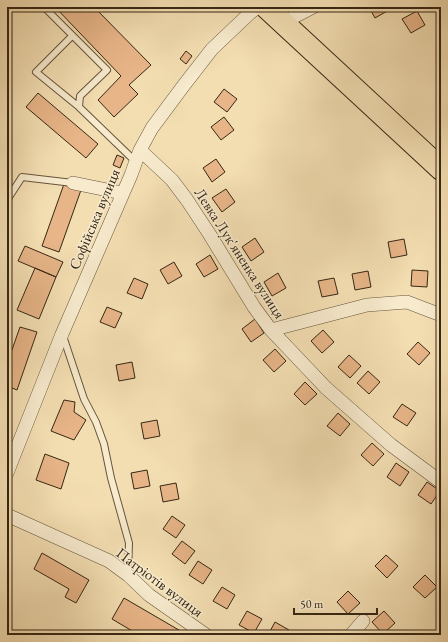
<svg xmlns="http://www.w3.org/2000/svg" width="448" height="642" viewBox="0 0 448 642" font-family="'EB Garamond',serif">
  <rect width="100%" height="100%" fill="#f3deb2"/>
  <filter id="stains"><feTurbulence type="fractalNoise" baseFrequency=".005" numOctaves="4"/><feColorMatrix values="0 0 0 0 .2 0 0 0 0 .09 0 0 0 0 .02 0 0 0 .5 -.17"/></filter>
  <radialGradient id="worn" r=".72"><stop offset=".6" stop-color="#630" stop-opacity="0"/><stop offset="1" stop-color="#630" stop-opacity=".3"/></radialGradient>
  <path fill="#e7b588" stroke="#362714" d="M55 7H94L151 65 129 85 138 94 114 117 98 100 121 76Z
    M369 7H388L389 10 375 18Z
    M417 11 425 25 411 33 402 19Z
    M186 51 192 56 186 64 180 59Z
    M224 89 237 99 227 112 214 102Z
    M38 93 98 144 86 158 26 107Z
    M224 117 234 130 221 140 211 127Z
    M117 155 124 158 120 168 113 165Z
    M216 159 225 172 212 182 203 168Z
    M64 184 81 190 59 252 42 246Z
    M226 189 235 202 222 212 212 198Z
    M255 238 264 252 251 261 242 247Z
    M404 239 407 255 391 258 388 242Z
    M25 246 63 262 56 277 18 261Z
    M210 255 218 269 204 277 196 264Z
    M174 262 182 276 168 284 160 270Z
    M35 268 56 277 39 319 17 310Z
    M412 270 428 271 427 287 411 286Z
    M368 271 371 287 355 290 352 274Z
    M278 273 286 288 272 296 264 282Z
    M134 278 148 284 142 299 127 293Z
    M334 278 338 294 322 297 318 281Z
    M107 307 122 313 115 328 100 322Z
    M255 319 264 333 251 342 242 329Z
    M20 327 37 332 17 390 7 386V364Z
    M323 330 334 342 322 353 311 341Z
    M418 342 430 353 419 365 407 354Z
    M275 349 286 361 274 372 263 360Z
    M349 355 361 366 350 378 338 367Z
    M132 362 135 378 119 381 116 365Z
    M368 371 380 382 369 394 357 383Z
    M305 382 317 394 305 405 294 394Z
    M64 400 75 402 74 412 86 420 74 440 51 431Z
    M402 404 416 413 407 426 393 417Z
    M338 413 350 424 340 436 327 426Z
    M157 420 160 436 144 439 141 423Z
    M372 443 384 454 373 466 361 455Z
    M45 454 69 463 61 489 36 480Z
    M396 463 409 472 400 486 387 477Z
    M147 470 150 486 134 489 131 473Z
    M427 482 440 491 431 504 418 495Z
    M176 483 179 499 163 502 160 486Z
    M172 516 185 525 176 538 163 529Z
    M182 541 195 551 185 564 172 554Z
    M42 553 89 580 76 603 65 597 69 589 34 569Z
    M386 555 398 566 387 578 375 566Z
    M198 561 212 570 203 584 189 575Z
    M425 575 437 587 425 598 413 587Z
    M222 587 235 595 227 609 213 601Z
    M348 591 360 603 348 614 337 602Z
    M124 598 184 633 183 635H139L112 619Z
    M247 611 262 619 254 633 239 625Z
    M384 611 395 623 383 634 372 622Z
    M275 622 289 630 287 635H268Z"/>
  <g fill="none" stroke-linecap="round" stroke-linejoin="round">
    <defs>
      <path id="service" d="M44 7 107 70 80 96 79 107 136 162
        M72 36 36 72 79 107
        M7 200 22 177 73 183
        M63 336 84 399 96 422 104 444 111 478 129 543 128 574"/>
      <path id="minor" d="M282 23 313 7
        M140 150 172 180 187 200 210 235 254 307 271 330 326 388 391 445 441 482
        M73 183 122 193
        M271 330 367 305 407 302 441 315
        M7 473 62 334 131 175 140 150 152 128 184 85 212 49 250 13 258 7
        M7 515 109 561 128 575 149 595 206 635
        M351 635 363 621"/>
      <path id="trunk" d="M266 7 441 169"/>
    </defs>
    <use href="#service" stroke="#65553c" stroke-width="8"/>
    <use href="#minor" stroke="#65553c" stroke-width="14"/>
    <use href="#trunk" stroke="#362714" stroke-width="24"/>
    <use href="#service" stroke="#f7eacd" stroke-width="6"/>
    <use href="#minor" stroke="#f7eacd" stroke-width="13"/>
    <use href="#trunk" stroke="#f3deb2" stroke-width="22"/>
  </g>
  <g text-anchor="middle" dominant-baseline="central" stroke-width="3" stroke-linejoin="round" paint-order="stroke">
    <g font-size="15" fill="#362714" stroke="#f7eacd">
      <text transform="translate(94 219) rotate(-67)">Софійська вулиця</text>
      <text transform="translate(240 253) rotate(57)">Левка Лук'яненка вулиця</text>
      <text transform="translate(160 582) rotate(37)">Патріотів вулиця</text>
    </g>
  </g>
  <rect width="448" height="642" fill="none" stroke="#f3deb2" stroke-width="24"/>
  <rect x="8" y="8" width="432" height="626" fill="none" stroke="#362714" stroke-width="2"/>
  <rect x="12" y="12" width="424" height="618" fill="none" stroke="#362714"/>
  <path d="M294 608v6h83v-6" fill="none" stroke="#362714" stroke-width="2"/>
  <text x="300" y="608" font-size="12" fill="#362714" stroke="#f7eacd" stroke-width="3" paint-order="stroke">50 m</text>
  <rect width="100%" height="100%" filter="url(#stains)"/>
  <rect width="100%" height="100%" fill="url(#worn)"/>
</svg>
